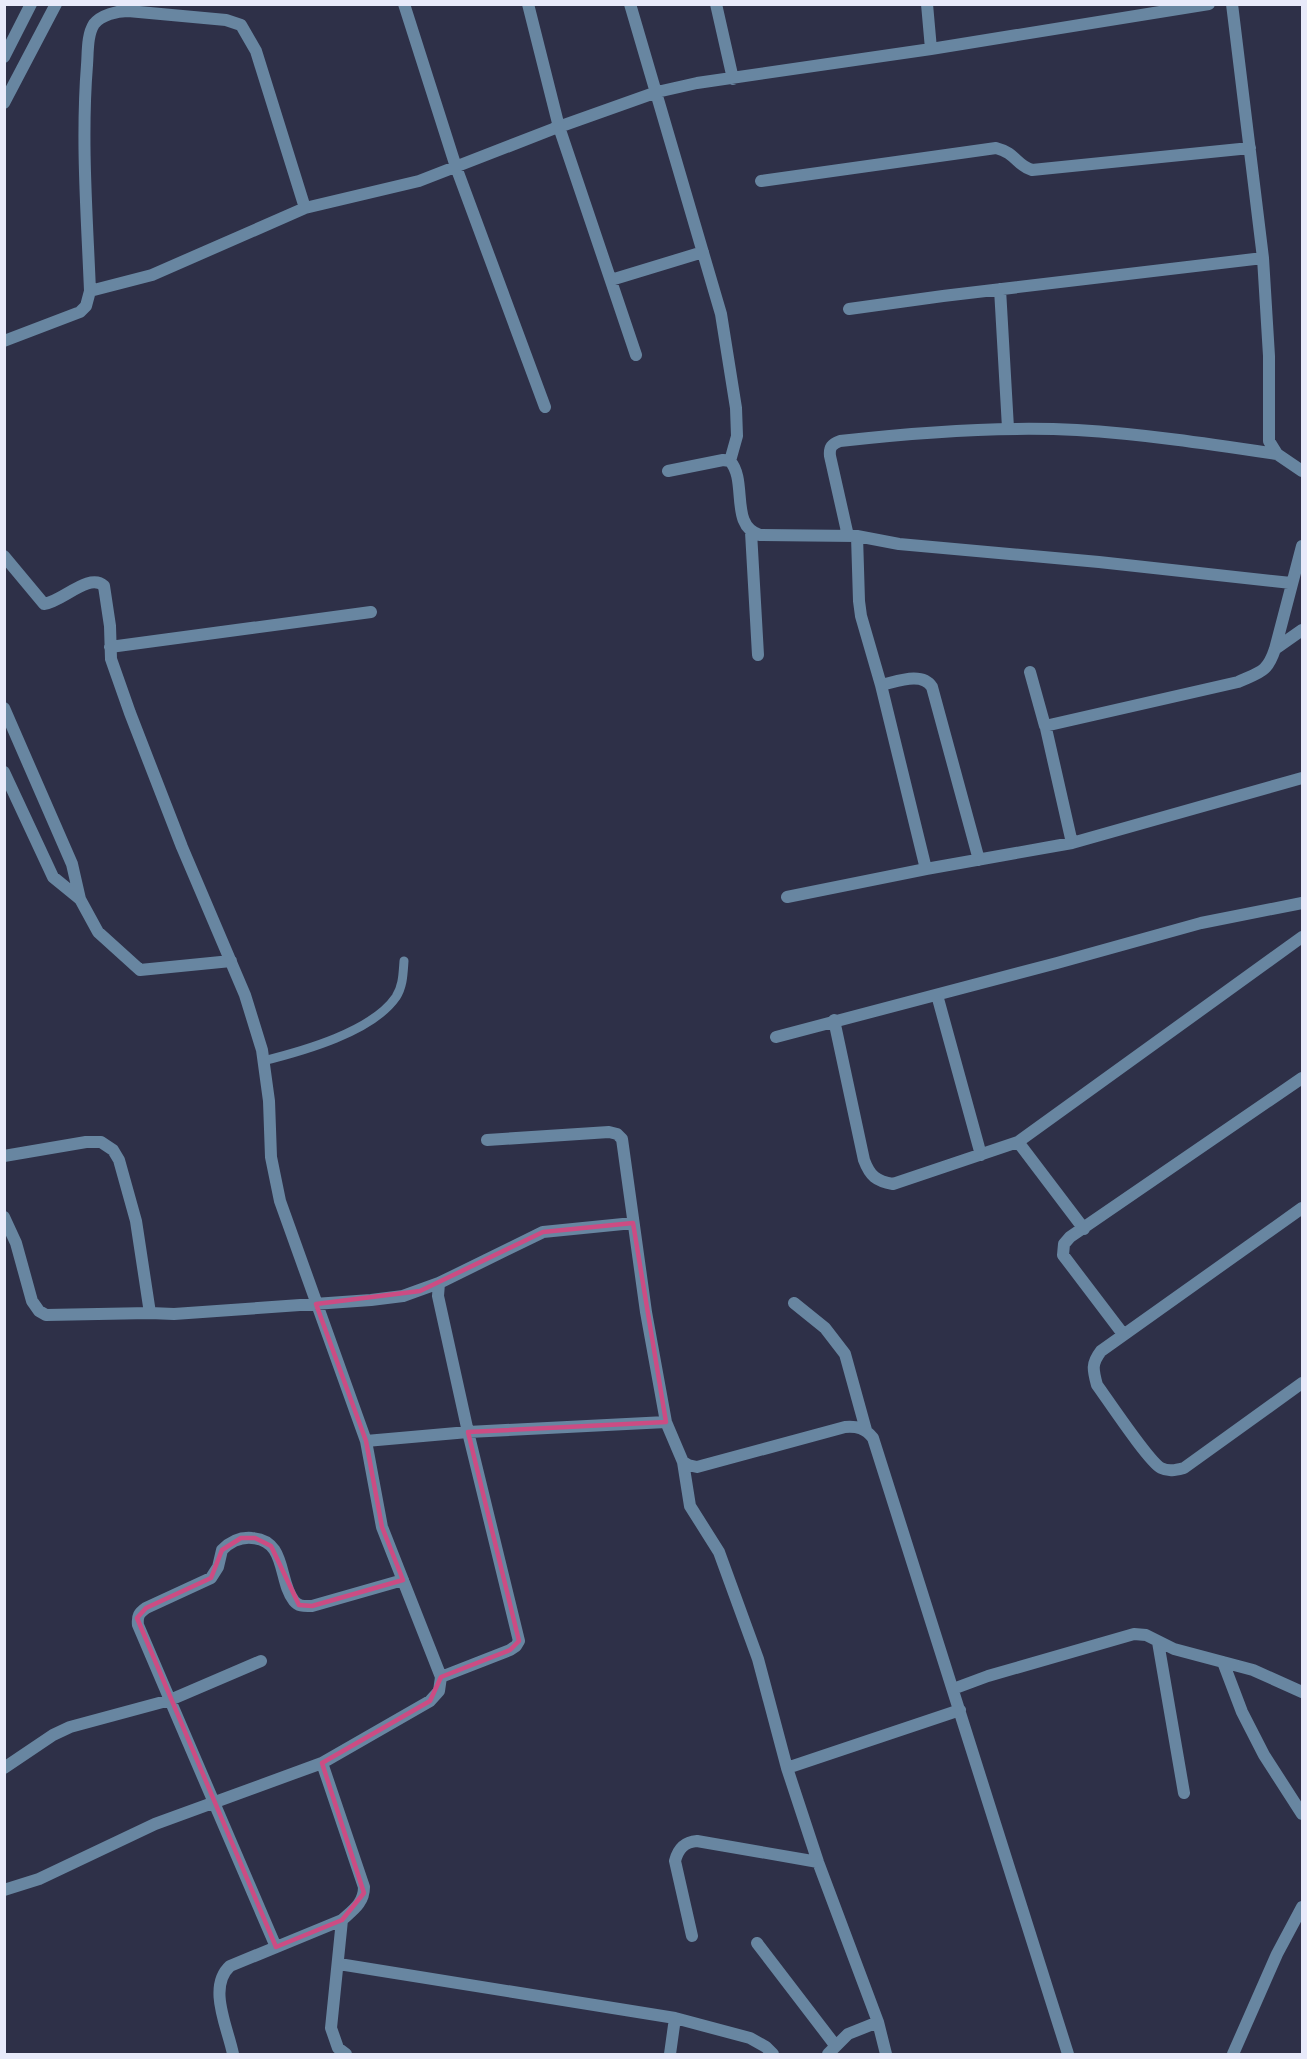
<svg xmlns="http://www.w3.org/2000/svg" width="1307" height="2059" viewBox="0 0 1307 2059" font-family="Helvetica,sans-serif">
  <rect width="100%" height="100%" fill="#2e3048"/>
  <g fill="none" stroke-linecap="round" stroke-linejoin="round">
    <path stroke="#6886a1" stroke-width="9" d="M263 1061C303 1051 372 1032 396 997 403 986 403 974 404 961"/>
    <path stroke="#6886a1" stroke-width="12" d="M404 4 456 167 545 407
      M528 4 559 127 636 355
      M630 4 721 314 736 408 737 436 730 461
      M716 4 733 79
      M927 4 931 49
      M1232 4 1263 258
      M4 57 31 4
      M4 103 56 4
      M761 181 996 148C1016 153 1016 165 1032 170L1250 148
      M611 280 703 252
      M1000 289 1008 428
      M90 291 152 275 305 208 419 181 553 129 657 92 697 83 931 49 1209 4
      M849 309 943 296 1263 258 1269 356V441L1277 454 1302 471
      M4 341 80 312 86 306 90 291C87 216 81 140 87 65 88 52 87 35 94 24 101 15 117 11 128 11L226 20 241 25 256 51 305 208
      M668 471 723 460 730 461C748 481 729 526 760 535L856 536
      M751 532 758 655
      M848 536 830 456C829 447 832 444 840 441 919 432 997 426 1077 430 1144 434 1210 444 1277 454
      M4 556 44 604C62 602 89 572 104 586L110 626 111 659 130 713 182 847 245 995 262 1050 269 1101 271 1157 280 1201 366 1441 382 1527 441 1677 439 1691 430 1701 322 1763
      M110 647 371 612
      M1275 649 1302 630
      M1030 672 1045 726 1238 682C1260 672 1267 673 1275 649L1302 546
      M881 685C896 682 922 671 932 687L979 860
      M4 708 72 864 80 899 98 932 140 970 231 961
      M1045 724 1072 843 1302 778
      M4 772 53 877 80 899
      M926 869 881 685 861 616 859 601 857 536 899 544 1099 562 1291 583
      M787 897 926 869 1072 843
      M937 995 981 1155
      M834 1020 864 1160C870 1176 876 1181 893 1184L1018 1142
      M776 1037 1057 963 1201 923 1302 903
      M487 1140 609 1132 617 1134 622 1139 646 1312 666 1422
      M4 1156 86 1142H101L113 1150 119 1160 136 1221 150 1313 174 1314 371 1300 403 1296 439 1283 438 1296 468 1432 519 1641 516 1646 510 1650 441 1677
      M1302 1208 1101 1351C1091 1364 1093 1370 1097 1385 1108 1400 1149 1462 1161 1468 1169 1472 1176 1470 1184 1468L1302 1383
      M4 1217 16 1243 32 1301 39 1311 46 1315 150 1313
      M1084 1229 1018 1142 1302 937
      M439 1283 543 1232 633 1223
      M794 1303 825 1328 845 1354 866 1430
      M1123 1334 1063 1255 1064 1244 1070 1237 1302 1078
      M366 1441 468 1432 666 1422 683 1462 688 1465 697 1467 845 1427C857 1426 865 1428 873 1438L1068 2054
      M683 1462 690 1506 719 1552 758 1659 787 1768 818 1862 878 2022 886 2054
      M1158 1642 1184 1793
      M261 1661 170 1700 138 1625C137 1616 139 1613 146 1608L211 1578 218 1567 222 1550C230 1542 241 1537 252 1538 287 1540 278 1581 294 1601 299 1607 305 1606 312 1606L403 1580
      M1223 1662 1242 1712 1264 1755 1302 1814
      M953 1689 988 1676 1134 1634 1146 1635 1174 1649 1253 1670 1302 1692
      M4 1768 53 1735 70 1727 170 1700 276 1947
      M787 1768 960 1710
      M4 1890 39 1879 155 1824 322 1763 364 1887C364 1903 353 1910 342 1920L331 2028 338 2048 346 2054
      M692 1936 675 1861C678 1849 684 1842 697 1841L818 1862
      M757 1943 835 2045
      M339 1964 675 2018 750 2038 766 2047 773 2054
      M233 2054C228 2028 207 1987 230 1966L342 1920
      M670 2054 675 2018
      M828 2054 848 2034 878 2022
      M1233 2054 1277 1954 1302 1907"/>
  </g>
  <path fill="none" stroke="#cc4c83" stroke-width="4.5" stroke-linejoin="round" d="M633 1223 666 1422 468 1432 519 1641 510 1650 441 1677 430 1701 322 1763 364 1893 342 1920 276 1947 137 1618 146 1608 211 1578 222 1550 241 1538H255L271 1546 299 1605 312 1606 403 1580 382 1527 366 1441 316 1304 420 1291 543 1232Z"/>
  <rect width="1307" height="2059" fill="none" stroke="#e8eafa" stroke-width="12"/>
</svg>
